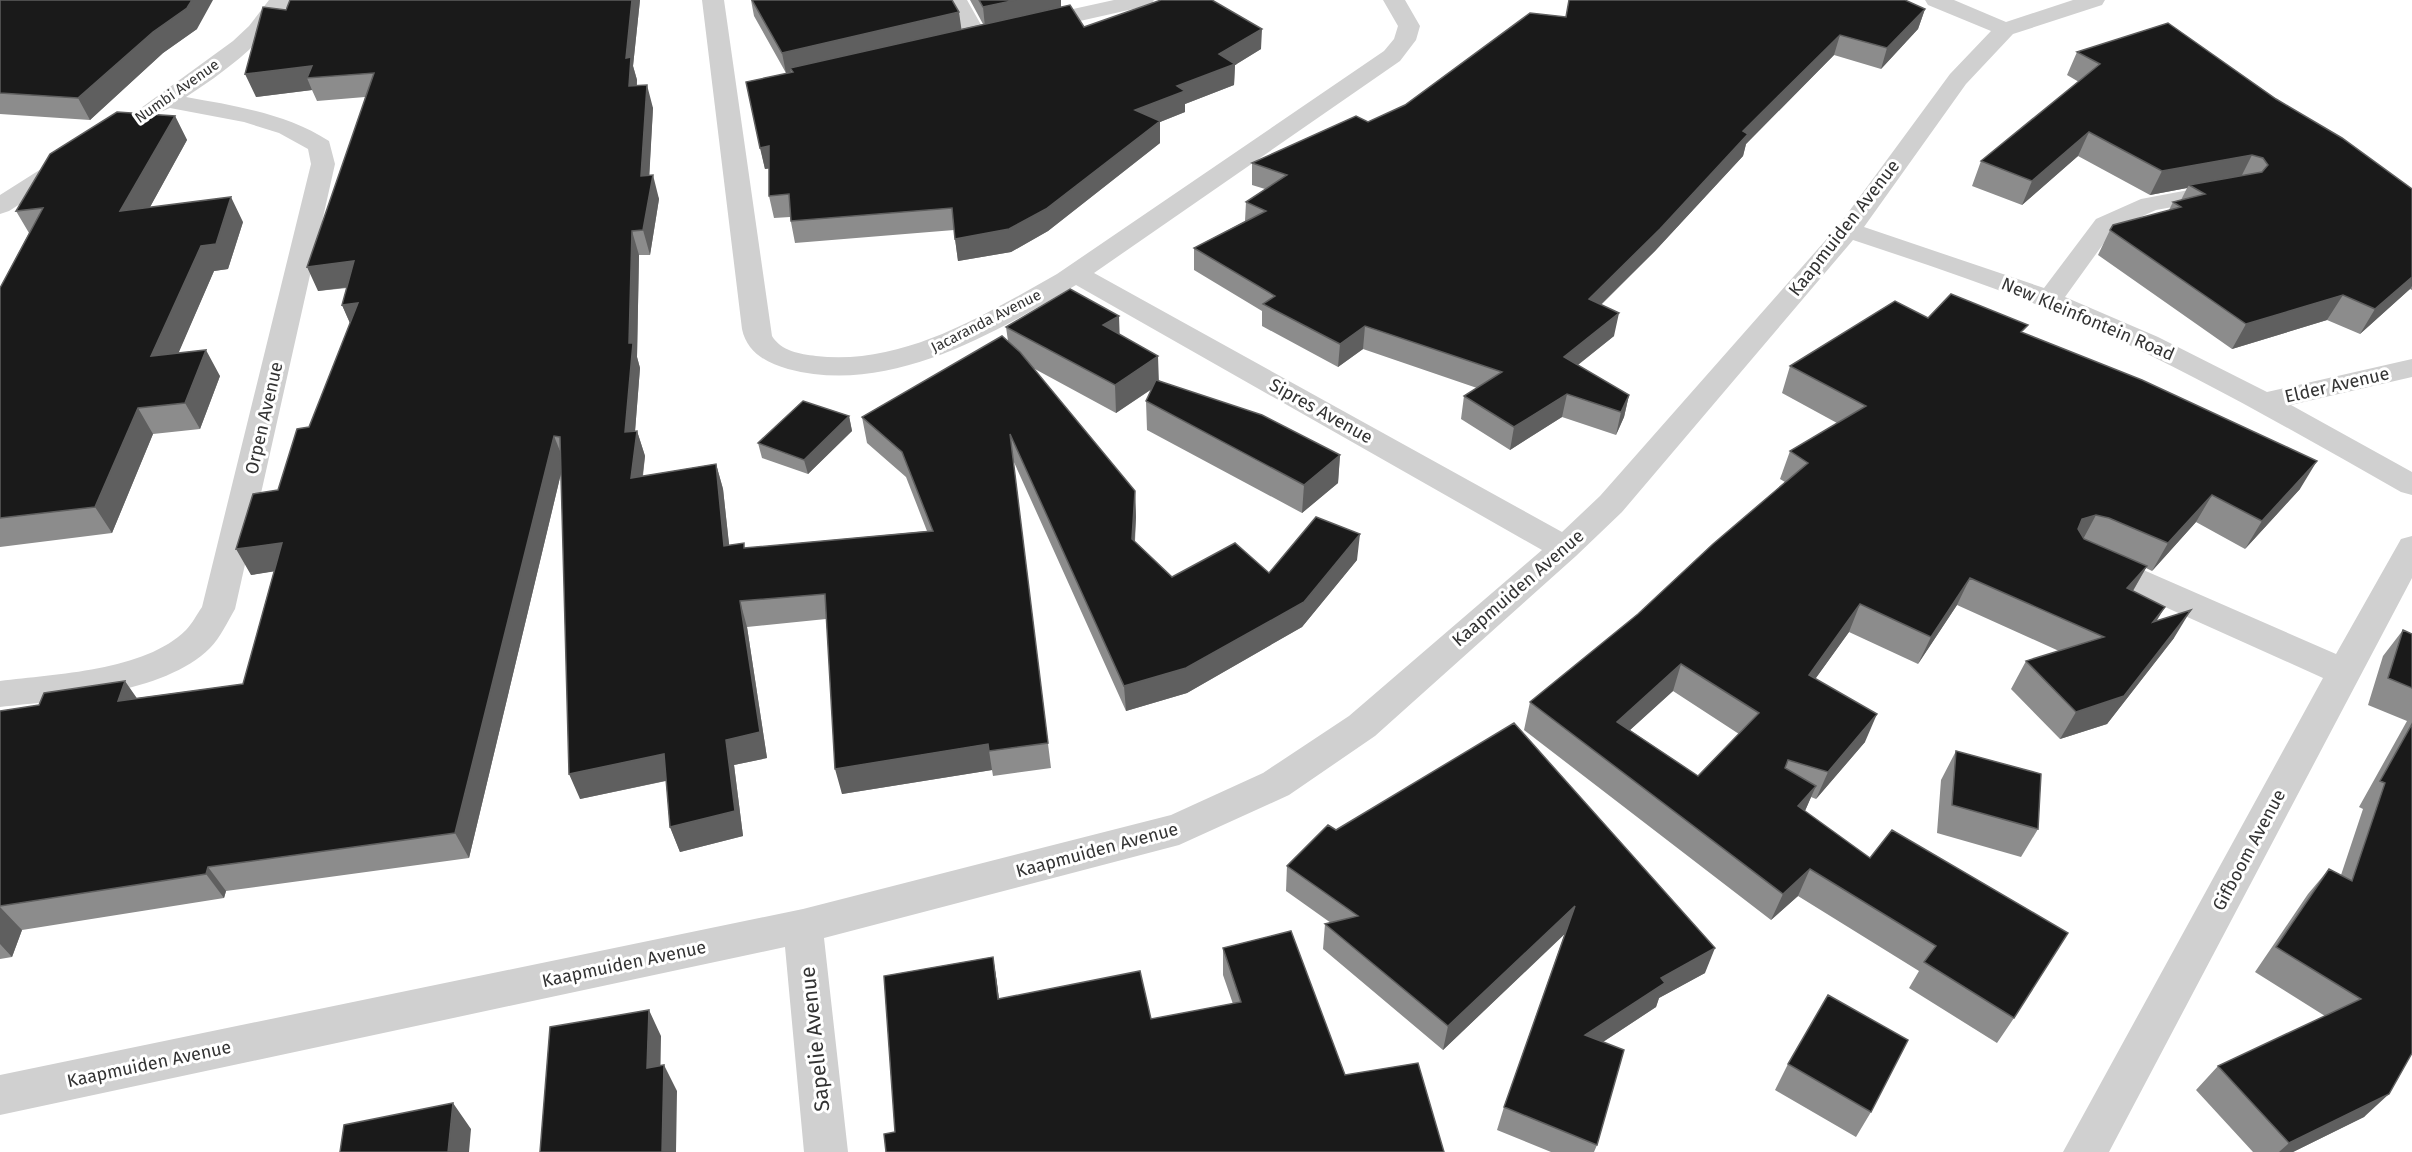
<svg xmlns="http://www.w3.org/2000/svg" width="2412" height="1152" viewBox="0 0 2412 1152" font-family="'Fira Sans',sans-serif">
  <rect width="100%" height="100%" fill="#fff"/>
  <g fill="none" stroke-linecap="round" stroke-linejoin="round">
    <path fill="#d0d0d0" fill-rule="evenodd" d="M269 0H291C265 42 227 70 186 97 235 106 286 113 329 141L335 164 235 609C228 621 220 638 210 648 164 694 61 700 0 707V681C55 674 145 671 186 630 192 624 197 614 202 607L311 164 308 149 279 133 244 122 170 108 153 115 145 113 141 108 233 41 249 26Z
      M702 0H724L772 336C781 351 800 354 816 356 903 366 984 315 1057 274L1384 51 1394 39 1398 26 1383 0H1405L1420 26 1416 40 1400 61 1094 273 1562 532 1600 496 1839 225 1950 74 1991 31 1928 5 1925 0H1954L2006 22 2073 0H2105L2102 5 2013 34 1966 84 1864 227 2044 288 2096 219 2141 199 2226 183 2235 186 2239 191 2235 196 2156 210 2114 229 2065 297 2158 337 2267 392 2412 359V377L2291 405 2412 472V495L2401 492C2302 436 2204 379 2101 332 2020 295 1937 268 1853 240L1622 512 1576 556 1375 736 1289 795 1179 845 824 938 848 1152H804L785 947 0 1115V1075L803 909 1171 815 1263 773 1349 716 1542 550 1076 285C993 334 889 396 788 369 767 363 747 353 742 329Z
      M945 0H967L988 37 985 42H969Z
      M1114 0H1154L1151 5 1031 32 1023 30 1020 25 1023 20Z
      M69 155 78 157 81 162 78 167 9 211 0 214V195L60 157Z
      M2412 536V578L2109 1152H2063L2323 678 2085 571 2081 563 2085 555 2097 552 2109 555 2336 654 2401 539Z"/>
  </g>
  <path fill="#8c8c8c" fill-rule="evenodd" d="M0 0 197 29 163 53 90 120 0 114Z
    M290 0H640L633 66 637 80V86L653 108 649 176 659 199 650 255H639L637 357 640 368 635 431H637L645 456 643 476 716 464 723 489 729 545 745 548 927 531 906 477 867 443 862 417 1008 341 1006 327 1119 334 1158 356V380L1340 455 1338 483 1302 513 1147 430 1146 401 1152 389 1116 413 1033 368 1135 491 1136 517 1135 542 1172 577 1269 573 1357 560 1302 627 1187 693 1126 711 1013 460 1051 768 993 776 992 770 842 794 826 619 747 627 767 758 734 765 743 836 680 852 670 827 666 781 580 799 561 473 469 858 226 891 224 898 22 930 12 957 0 959V711L137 698 243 684 274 571 251 575 278 490 309 427 350 323 342 305 347 288 318 291 365 97 317 101 312 90 256 97Z
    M751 0H952L961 29 983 24 970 0H1061V7L1084 27 1261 49 1235 65 1234 85 1185 104V112L1160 122V143L1048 231 1011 252 958 261 954 230 795 243 790 217 774 218 769 196V168L765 169 746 82 791 73H786L754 16Z
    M1925 9 1918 29 1881 69 1834 55 1746 144 1743 156 1655 251 1601 305 1614 336 1578 365 1629 395 1624 417 1616 435 1562 417 1510 450 1461 419 1464 396 1477 388 1363 349 1338 367 1262 326V311L1194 270V248L1245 221 1246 202 1265 189 1252 185V163L1368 122 1405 105 1566 17Z
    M2077 52 2276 99 2412 189V290L2410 289 2360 334 2327 320 2232 349 2098 255 2110 230 2169 210 2173 202 2181 200 2187 188 2150 195 2078 156 2022 205 1972 186 1981 161 2079 82 2067 75Z
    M175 116 187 140 150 207 243 222 228 269 214 271 178 353 220 376 200 429 153 434 112 533 0 547V288L29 233 16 211Z
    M1928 318 2024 333 2300 489 2245 549 2196 522 2152 571 2146 568 2133 591 2156 621 2174 638 2107 724 2060 739 2011 689 2026 661 2059 651 1957 605 1918 664 1849 632 1815 679 1865 742 1816 799 1811 797 1805 811 2014 1018 1997 1043 1909 988 1919 971 1798 896 1771 920 1524 730 1530 702 1638 614 1785 482 1780 479 1790 451 1837 423 1782 393 1790 366ZM1673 691 1739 734 1698 776 1630 730Z
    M849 416 852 431 808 474 762 458 758 443Z
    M2403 630 2412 634V1053L2364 1117 2293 1152H2253L2196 1090 2218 1066 2325 1016 2255 972 2308 894 2329 869 2341 875 2363 809 2359 807 2407 721 2368 705 2383 656Z
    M1956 751 2038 829 2021 857 1937 833 1941 780Z
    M1336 830 1705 973 1659 998 1656 1007 1603 1042 1597 1145 1594 1152H1551L1497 1130 1504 1107 1565 933 1443 1050 1323 949 1325 924 1331 923 1286 891 1287 866Z
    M1223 948 1345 1075 1444 1152 895 1132 993 957 999 998 1151 1019 1233 1004 1223 975Z
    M1788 1064 1871 1112 1856 1137 1775 1090Z"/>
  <path fill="#5f5f5f" d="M192 0H213L197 29 163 53 90 120 78 98 153 32Z
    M632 0H640L633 66 637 80 635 110 629 86 626 58Z
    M1016 0H1061V10L985 27 983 7Z
    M1925 9 1918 29 1881 69 1887 48Z
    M959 12 962 33 790 68 791 72 786 73 782 53Z
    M1262 29 1261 49 1235 65 1234 85 1185 104V112L1160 122V143L1048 231 1011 252 958 261 955 239 1135 110 1177 86 1219 54Z
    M1840 35 1834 55 1746 144 1743 156 1655 251 1584 321 1589 299 1743 131Z
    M312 66 307 78 312 90 256 97 245 74Z
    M647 85 653 108 648 200 641 176Z
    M175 116 187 140 134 236 120 211Z
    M2089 132 2078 156 2022 205 2032 181Z
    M769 146 774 168 765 169 760 148Z
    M2252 155 2240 179 2189 185 2187 188 2150 195 2162 171Z
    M653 175 659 199 650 255 643 230Z
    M231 197 243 222 228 269 214 271 166 382 151 356 201 246Z
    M632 231 639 255 637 357 640 368 633 457 625 432Z
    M354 261 365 285 318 291 307 267Z
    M2412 277V286L2410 289 2360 334 2375 309Z
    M2343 295 2327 320 2232 349 2246 324Z
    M358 303 353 330 342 305Z
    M1619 313 1614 336 1560 379 1564 357Z
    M1119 316 1120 344 1103 325Z
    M1365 326 1363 349 1338 367 1340 344Z
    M206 350 220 376 200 429 185 403Z
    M1158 356 1159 384 1116 413 1115 385Z
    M1567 394 1562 417 1510 450 1514 427Z
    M1629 395 1624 417 1616 435 1621 412Z
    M138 408 153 434 112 533 95 507Z
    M849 416 852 431 808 474 804 460Z
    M637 431 645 456 639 504 631 478Z
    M554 436 564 461 469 858 455 833Z
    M1340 455 1338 483 1302 513 1304 485Z
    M2317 461 2300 489 2245 549 2262 521Z
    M716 464 723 489 732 571 724 546Z
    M1135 491 1136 517 1133 565 1132 539Z
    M2212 495 2196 522 2152 571 2168 543Z
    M2096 515 2081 543 2068 547 2082 519Z
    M1360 534 1357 560 1302 627 1187 693 1126 711 1124 686Z
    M282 543 296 568 251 575 236 549Z
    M2147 566 2131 594 2127 588Z
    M1970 578 1957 605 1918 664 1931 637Z
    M740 601 747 627 767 758 734 765 743 836 680 852 670 827 726 740Z
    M1860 604 1849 632 1798 703 1809 675Z
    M2165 607 2148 635 2153 622Z
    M2191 610 2174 638 2107 724 2060 739 2076 712Z
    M1681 664 1673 691 1609 749 1617 722Z
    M125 681 143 707 118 701Z
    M1877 714 1865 742 1816 799 1828 772Z
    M988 744 992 770 842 794 835 769Z
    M664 754 674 779 580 799 569 774Z
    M1816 786 1804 813 1798 806Z
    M208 867 226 891 224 898 206 874Z
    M1810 869 1798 896 1771 920 1783 894Z
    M1575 906 1568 931 1443 1050 1448 1026Z
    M0 907 22 930 12 957 0 944Z
    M1715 948 1705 973 1659 998 1656 1007 1577 1059 1585 1035 1661 978Z
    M993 957 997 983 1002 1024 998 999Z
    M649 1010 661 1036 660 1094 647 1068Z
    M664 1065 677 1091 676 1152H662Z
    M2389 1094 2364 1117 2293 1152H2279L2289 1143Z
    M453 1103 471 1129 469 1152H448Z"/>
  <path fill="#1a1a1a" stroke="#5f5f5f" stroke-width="1.5" fill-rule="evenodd" d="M0 0H192L187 8 153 32 78 98 0 93Z
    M290 0H632L626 58 631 57 629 86 647 85 641 176 653 175 643 230 632 231 629 343H633L625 432 637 431 631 478 716 464 724 546 744 543V548L933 531 902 452 862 417 1002 336 1020 352 1135 491 1132 539 1172 577 1235 543 1269 573 1316 517 1360 534 1304 602 1186 668 1124 686 1010 434 1048 743 989 751 988 744 835 769 825 594 740 601 760 732 726 740 735 811 670 827 664 754 569 774 560 437 554 436 455 833 208 867 206 874 0 906V711L39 705 44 693 125 681 118 701 243 684 282 543 236 549 253 494 278 490 297 429 309 427 358 303 342 305 354 261 307 267 374 73 307 78 312 66 245 74 263 7 286 10Z
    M752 0H952L959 12 782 53Z
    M979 0H1016L983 7Z
    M1161 0H1212L1262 29 1219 54 1235 64 1177 86 1185 91 1135 110 1160 121 1046 209 1009 229 955 239 952 208 791 221 789 194 769 196V146L760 148 746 82 793 72 790 68 1070 5 1084 27Z
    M1569 0H1905L1925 9 1887 48 1840 35 1743 131 1748 134 1660 229 1589 299 1619 313 1564 357 1629 395 1621 412 1567 394 1514 427 1464 396 1502 372 1365 326 1340 344 1263 304 1275 296 1194 248 1266 211 1246 202 1287 175 1252 163 1356 116 1368 122 1405 105 1530 13 1566 17Z
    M2168 23 2276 99 2342 138 2412 189V277L2375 309 2343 295 2246 324 2110 230 2113 225 2181 207 2173 202 2205 194 2189 185 2262 172 2268 165 2263 158 2252 155 2162 171 2089 132 2032 181 1981 161 2100 64 2077 52Z
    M117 112 175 116 120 211 231 197 216 244 201 246 151 356 206 350 185 403 138 408 95 507 0 518V288L43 208 16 211 50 154Z
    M1070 289 1119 316 1103 325 1158 356 1115 385 1006 327Z
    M1951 294 2028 325 2021 332 2142 380 2317 461 2262 521 2212 495 2168 543 2109 518 2096 515 2082 519 2078 529 2084 539 2147 566 2127 588 2165 607 2153 622 2191 610 2124 696 2076 712 2026 661 2104 637 1970 578 1931 637 1860 604 1809 675 1877 714 1828 772 1788 760 1785 768 1816 786 1798 806 1870 858 1892 830 2068 933 2014 1018 1924 962 1936 946 1810 869 1783 894 1530 702 1638 614 1713 544 1808 463 1790 451 1866 406 1790 366 1895 301 1928 318ZM1681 664 1759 713 1698 776 1617 722Z
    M1156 380 1262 415 1340 455 1304 485 1146 401Z
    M803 401 849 416 804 460 758 443Z
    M2403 630 2412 634V688L2388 678Z
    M1514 723 1715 948 1661 978 1665 983 1585 1035 1624 1050 1597 1145 1504 1107 1575 906 1448 1026 1325 924 1358 916 1287 866 1328 825 1336 830Z
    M2412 724V1053L2389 1094 2289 1143 2218 1066 2361 999 2276 947 2329 869 2352 881 2385 783 2380 781Z
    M1956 751 2041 774 2038 829 1952 805Z
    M1291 931 1345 1075 1418 1063 1444 1152H886L884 1134 895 1132 884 976 993 957 998 999 1140 971 1151 1019 1241 1002 1223 948Z
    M1828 995 1908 1040 1871 1112 1788 1064Z
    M649 1010 647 1068 664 1065 662 1152H540L550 1027Z
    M453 1103 448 1152H340L344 1125Z"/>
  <g text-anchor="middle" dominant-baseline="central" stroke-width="6" stroke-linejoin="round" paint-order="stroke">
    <g font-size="15" fill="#333" stroke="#fff">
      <text transform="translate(177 91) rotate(-35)">Numbi Avenue</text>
      <text transform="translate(986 321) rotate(-27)">Jacaranda Avenue</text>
    </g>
    <g font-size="18" fill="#333" stroke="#fff">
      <text transform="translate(1844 228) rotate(-52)">Kaapmuiden Avenue</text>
      <text transform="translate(2088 319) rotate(23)">New Kleinfontein Road</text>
      <text transform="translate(2337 385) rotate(-13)">Elder Avenue</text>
      <text transform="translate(1321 411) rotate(29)">Sipres Avenue</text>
      <text transform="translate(264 418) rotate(-77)">Orpen Avenue</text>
      <text transform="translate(1518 588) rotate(-41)">Kaapmuiden Avenue</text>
      <text transform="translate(1097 850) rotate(-15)">Kaapmuiden Avenue</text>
      <text transform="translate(2249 850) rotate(-62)">Gifboom Avenue</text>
      <text transform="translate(624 964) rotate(-12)">Kaapmuiden Avenue</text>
      <text transform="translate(149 1064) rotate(-12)">Kaapmuiden Avenue</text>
    </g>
    <g font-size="21" fill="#333" stroke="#fff">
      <text transform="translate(815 1039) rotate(-96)">Sapelie Avenue</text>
    </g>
  </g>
</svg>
